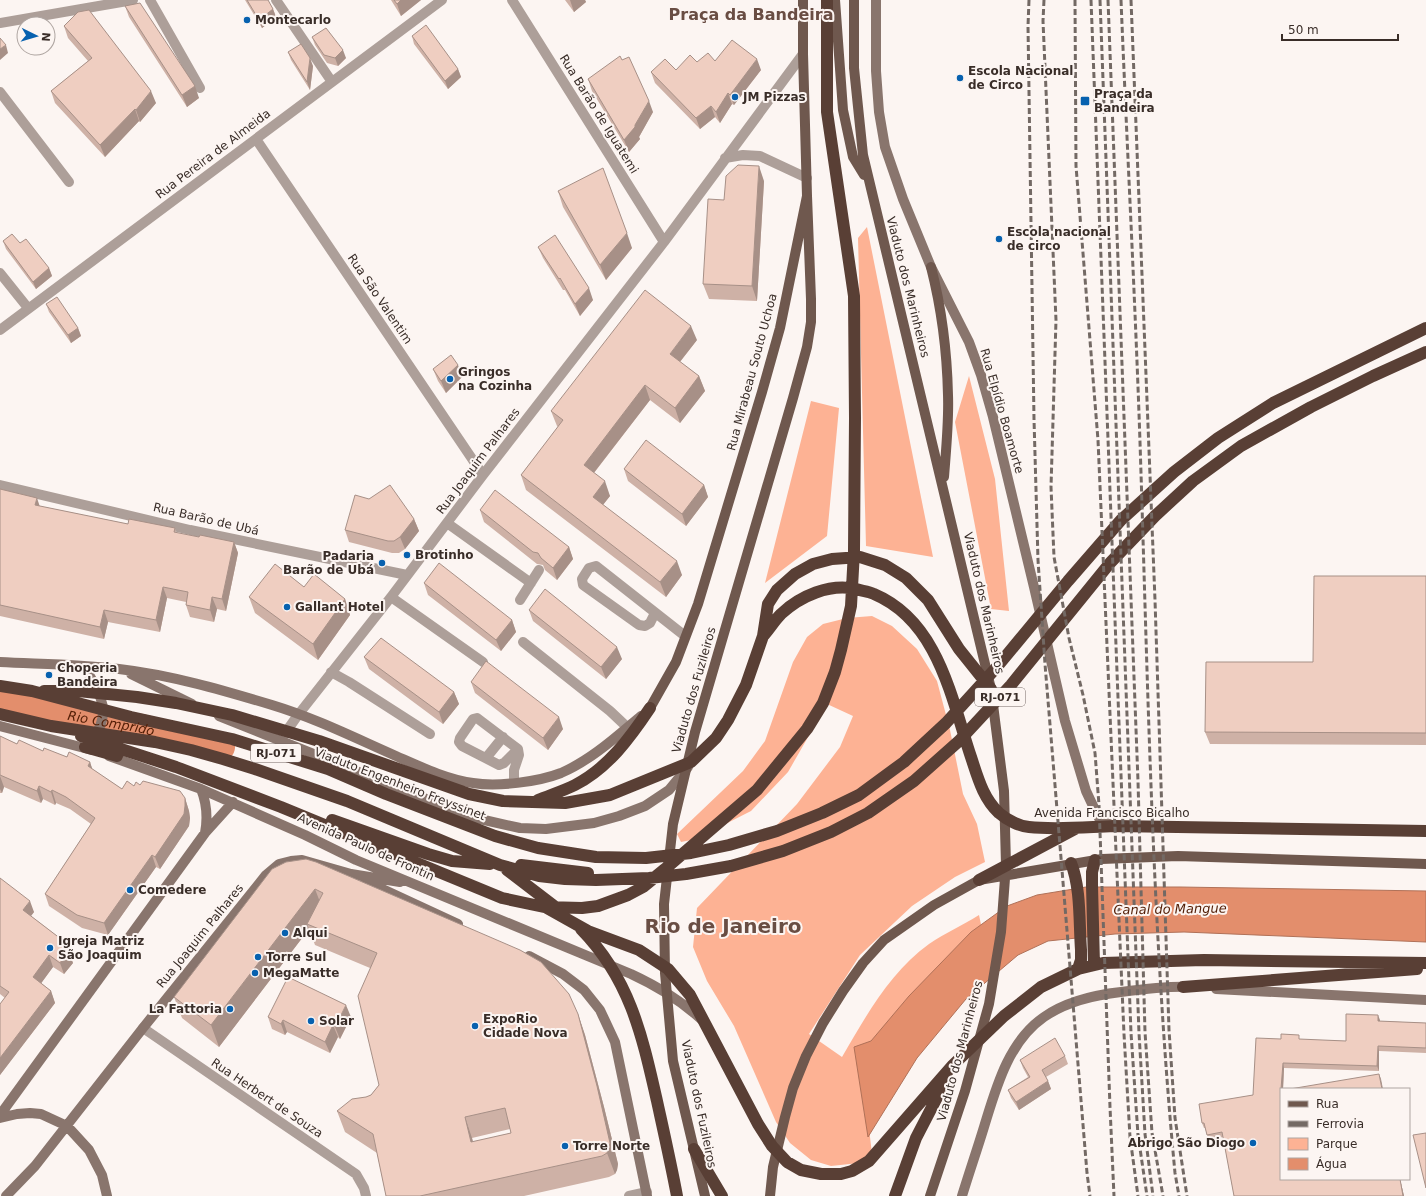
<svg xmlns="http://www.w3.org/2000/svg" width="1426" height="1196" viewBox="0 0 1426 1196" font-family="'DejaVu Sans',sans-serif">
  <rect width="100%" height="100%" fill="#fcf5f2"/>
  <path fill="#fdb294" d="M867 227 933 557 866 546 858 238Z
    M969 376 995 479 1009 611 991 609 955 422Z
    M811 401 839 408 827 536 765 583Z
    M872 616 892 626 917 649 937 681 950 730 963 794 977 824 985 862 955 877 912 906 860 955 809 1034 842 1057C866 1016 890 972 929 944 945 933 963 925 979 915L983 934 861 1060 872 1154 859 1163 831 1166 811 1160 790 1143 776 1122 734 1026 707 981 693 947 697 908 797 804 840 747 853 716 827 704 788 772 751 811 696 839 681 842 677 834 743 771 765 741 793 662 807 637 823 624 847 618Z"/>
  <path fill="#e38e6c" stroke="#b07158" d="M1086 887H1180L1426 891V942L1184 932 1115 934 1048 941 1018 955 966 999 917 1058 868 1137 854 1047 871 1041 909 996 971 932 1007 906 1037 895Z"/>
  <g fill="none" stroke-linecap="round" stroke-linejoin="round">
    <path stroke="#e38e6c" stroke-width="28" id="s1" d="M0 703 142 728 221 747"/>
    <path stroke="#ad9f99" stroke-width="10" d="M150 0 200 88
      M276 0 332 82
      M512 0 664 242
      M0 23 133 0
      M0 92 69 182
      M256 139 483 475
      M725 158 743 155 760 156 807 178
      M0 273 28 308
      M0 330 442 0
      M0 485 190 530 407 575
      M447 523 531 583
      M391 597 483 662
      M520 600 539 570
      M655 613 650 623 645 626 639 625 583 585 582 579 589 568 596 566 685 636
      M523 642 610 711 628 728
      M331 672 349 682 430 734
      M283 736 298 715 391 597 483 475 664 242 803 54
      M486 758 503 737
      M514 783V770L519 755 518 749 477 718 473 719 460 738 459 742 462 746 499 765 504 763 518 749
      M143 1028 356 1174 364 1188 366 1196
      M629 1196 647 1192"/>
    <path stroke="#89756d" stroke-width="10" d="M876 0V71L879 112 885 147 903 199 931 267 969 342 981 375 993 417 1034 587 1065 721 1086 791 1094 808 1100 820 1114 826
      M0 662C40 664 80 664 119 669 171 675 222 690 272 705 315 718 355 738 396 756 421 767 446 779 473 783 497 787 538 782 561 773 591 760 616 737 641 716
      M84 666C98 691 114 711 93 738
      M131 674 192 704
      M219 716 471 817 520 828 546 829 594 823 619 816 645 806 669 790 688 767
      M0 726 92 750
      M109 756 201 789 305 835 356 860 631 974C657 986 680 1000 701 1019
      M201 789C207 804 208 817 205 833
      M363 880 458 924
      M529 956 563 974 584 990 600 1010 615 1042 647 1196
      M1216 989 1426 1000
      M0 1115 205 833 233 802
      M0 1118 17 1114 30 1113 41 1114 67 1126 89 1150 102 1175 107 1196
      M6 1196 35 1166 143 1028 266 875 279 864 291 861 302 860 351 874 400 882
      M962 1196C969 1173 977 1150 984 1127 996 1088 1008 1042 1044 1017 1067 1001 1094 995 1121 992 1144 989 1167 986 1190 987"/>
    <path stroke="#6f584e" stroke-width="10" d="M835 0 843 110 853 157 864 175
      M854 0V68L863 155 991 689 1004 791 1006 865 1001 932 989 1004 965 1091 930 1196
      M931 267C942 310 947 350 948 395 949 422 946 450 944 477
      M650 708 676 662 698 604 762 392 780 328 807 196 803 54V0
      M705 1196 673 1061 665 973 664 904 673 824 695 732 793 398 807 347 811 322V299L807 196
      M770 1196 773 1167 785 1117 793 1088 806 1056 823 1023 843 991 863 963 884 940 934 905 979 880 1102 859 1178 856 1426 864"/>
    <path stroke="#593f35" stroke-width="12" d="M764 635C770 628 775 620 781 614 800 596 830 583 856 589 862 591 868 591 874 594 938 621 951 697 971 757 978 778 983 798 999 813 1007 820 1019 826 1029 827 1056 830 1086 827 1114 826L1426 831
      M0 686 32 691 131 717 232 739 328 769 386 794 495 836 538 848 596 857 646 858 691 853 729 845 777 831 822 813 859 795 904 762 946 723 996 668 1068 581 1121 520 1174 472 1218 438 1273 403 1426 328
      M44 691H78L137 697 176 703 232 715 319 741 469 794 503 801 565 803 610 795 691 762 716 738 728 720 746 685 763 636 768 604 777 590 795 574 813 564 832 559 860 557 885 565 906 578 928 600 959 649 991 689
      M0 714 51 726 155 742 191 750 223 759 255 769 347 801 500 865 539 876 565 879 596 880 649 878 686 874 731 866 783 851 831 832 868 813 914 781 959 741 1011 685 1110 563 1155 516 1193 481 1241 446 1311 407 1373 376 1426 352
      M81 736 176 767 281 807 502 898 544 907 582 908 598 906 628 895 643 887 665 869 757 790 807 729 823 703 835 672 841 650 851 606 854 551 855 418 854 296 827 112V0
      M85 747 117 756
      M538 800C550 795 563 791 575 785 608 768 630 738 650 708
      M332 820 428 854 452 861 490 864
      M1071 863C1081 888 1079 923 1081 950V960L1078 969
      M521 865 588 873
      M507 870 558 909
      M979 880 1075 829
      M547 908 588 931 639 950 668 969 690 995 758 1124 772 1146 787 1162 801 1170 821 1174H841L852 1171 869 1161 953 1065 1004 1016 1041 987 1078 969 1103 963 1204 960 1426 963
      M581 929C630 979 642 1035 657 1101 664 1133 671 1164 677 1196
      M1094 965 1092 885V872L1095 860
      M1183 987 1417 969
      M694 1149 722 1196
      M895 1196 916 1138 946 1080"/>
    <path stroke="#736964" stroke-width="3" stroke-dasharray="6 3" stroke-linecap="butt" d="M1029 0 1028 26 1034 419 1038 560 1045 664 1087 1173 1090 1196
      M1044 0 1043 21 1056 320 1051 487 1054 557 1069 638 1083 695 1095 753 1099 805 1110 1107 1114 1196
      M1075 0 1076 166 1098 440 1124 1034 1130 1137 1138 1196
      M1091 0 1131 1033 1138 1135 1147 1196
      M1100 0 1139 1033 1145 1134 1153 1196
      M1108 0 1138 781 1145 1032 1152 1133 1163 1196
      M1121 0C1127 147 1135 295 1140 442 1148 686 1152 930 1175 1173L1179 1196
      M1131 0 1155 600 1169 1030 1175 1118 1187 1196"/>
  </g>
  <path fill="#ceb1a6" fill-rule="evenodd" d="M245 0H268L273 9 276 17 262 28Z
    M391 0H421L401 16Z
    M565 0H585L586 2 574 12Z
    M125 6 199 98 187 107 129 17Z
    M64 26 156 103 140 122 139 121 105 157 55 103 51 91 88 61 68 38Z
    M412 36 458 69 461 77 448 89 414 44Z
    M312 37 346 58 338 66 327 63 315 45Z
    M288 52 313 66 310 90 291 60Z
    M715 61 761 70 734 105 732 104 720 123 715 117 700 129 655 83 651 72 676 70 697 62Z
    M588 79 653 112 639 137 640 139 629 152 592 91Z
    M764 181 757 301 709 299 703 284 724 200Z
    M558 191 632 248 606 280 563 207Z
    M3 241 20 243 49 268 52 276 36 289 6 249Z
    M538 247 593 300 580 316 565 290H563L543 258Z
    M46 304 78 328 81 336 71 343 49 312Z
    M697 340 680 362 699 376 705 391 680 423 650 400 594 473 610 496 603 505 682 575 666 597 526 490 521 475 558 427 557 426 551 411Z
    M458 365 462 377 446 393 438 381 433 369Z
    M624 469 704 485 708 497 686 526 628 481Z
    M0 489 39 506 128 524 175 528 176 533 199 537 234 542 238 553 226 611 217 609 214 622 190 617 186 605V602L167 598 160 632 108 622 104 639 0 616V617Z
    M480 510 569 547 573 559 557 580 545 570 543 565 537 564 484 522Z
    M414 519 419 531 405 549 399 553H392L349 542 345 530Z
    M1426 576V745L1210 744 1205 732 1313 662Z
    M424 583 512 620 516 632 501 651 428 595Z
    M304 587 345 599 350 615 318 660 255 613 249 597Z
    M529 610 622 659 606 679 533 621Z
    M364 657 454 692 459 704 443 724 369 669Z
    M471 682 563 729 548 750 475 693Z
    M0 736 17 744 43 751 90 762 92 769 122 789 140 785 185 798 189 811 190 818 189 826 160 869 156 867 108 935 82 928 49 906 45 894 91 824 70 809 56 803 55 805 43 799 41 803 4 787 2 793H0Z
    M286 862 578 1014 585 1035 604 1107 618 1164 617 1170 615 1174 609 1177 524 1196H386L377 1153 345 1132 337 1111 371 1095 379 1085 370 968 315 945 309 929 219 1047 182 1018 174 997ZM510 1129 511 1133 473 1142 472 1138Z
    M0 878 34 912 31 916 61 939 65 949 68 951 73 963 64 974 53 967 41 983 51 991 55 1003 0 1075V1004L5 998 0 994Z
    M268 1017H351L340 1039 338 1037 330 1053 287 1032 285 1035 272 1029Z
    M1380 1020V1021L1426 1023V1053L1379 1051V1071L1284 1068 1283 1089H1281V1179H1400L1404 1196H1234L1223 1137 1209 1140 1205 1128H1204L1202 1123 1253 1095 1281 1039 1346 1041Z
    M1065 1056 1068 1064 1046 1077 1048 1081 1051 1089 1019 1110 1011 1098 1008 1090 1028 1077 1023 1068 1020 1060Z"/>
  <path fill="#a79087" d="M401 0H421L401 16 397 4Z
    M570 0H585L586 2 574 12Z
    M273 9 276 17 262 28 259 20Z
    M6 45 8 53 0 60V49Z
    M343 50 346 58 338 66 335 58Z
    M310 58 313 66 310 90 307 82Z
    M757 59 761 70 734 105 730 95Z
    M458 69 461 77 448 89 445 81Z
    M195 86 199 98 187 107 182 95Z
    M151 91 156 103 140 122 136 110Z
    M728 93 732 104 720 123 716 112Z
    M649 101 653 112 639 137 640 139 629 152 624 140 635 125Z
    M711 106 715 117 700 129 696 118Z
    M135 109 139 121 105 157 100 145Z
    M759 166 764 181 757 301 752 286Z
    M627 233 632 248 606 280 600 265Z
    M49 268 52 276 36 289 33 282Z
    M589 288 593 300 580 316 575 304Z
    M691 326 697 340 675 368 670 354Z
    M78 328 81 336 71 343 68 335Z
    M458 365 462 377 446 393 441 381Z
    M699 376 705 391 680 423 675 408Z
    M645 385 650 400 589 479 584 465Z
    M605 481 610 496 598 511 593 497Z
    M704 485 708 497 686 526 682 514Z
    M37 498 41 510 35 505Z
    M414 519 419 531 405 549 400 537Z
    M234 542 238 553 226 611 222 599Z
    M569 547 573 559 557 580 553 568Z
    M677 561 682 575 666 597 660 582Z
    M163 587 167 598 160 632 156 620Z
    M212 597 217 609 214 622 210 610Z
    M345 599 350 615 318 660 313 644Z
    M104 610 108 622 104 639 100 627Z
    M512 620 516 632 501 651 496 640Z
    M617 647 622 659 606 679 601 667Z
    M454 692 459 704 443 724 439 712Z
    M559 717 563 729 548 750 543 738Z
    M90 762 94 774 88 766Z
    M0 776 4 787 2 793 0 789Z
    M39 786 43 799 41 803 37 791Z
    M52 790 56 803 55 805 51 792Z
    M185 798 189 811 190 818 189 826 160 869 155 857Z
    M152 855 156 867 108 935 104 923Z
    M315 889 323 910 307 924 309 929 219 1047 211 1025Z
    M30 901 34 912 27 921 23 910Z
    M61 939 65 950 58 944Z
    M68 951 73 963 64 974 60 963Z
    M49 955 53 967 37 989 33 977Z
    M51 991 55 1003 0 1075V1058Z
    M346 1005 351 1017 340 1039 335 1027Z
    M578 1014 585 1035 604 1107 618 1164 617 1170 615 1174 607 1153Z
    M1378 1015 1380 1020V1026L1378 1021Z
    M283 1020 287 1032 285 1035 281 1024Z
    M333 1025 338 1037 330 1053 325 1042Z
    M1378 1046 1379 1051V1071L1377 1066Z
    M1283 1063 1284 1068 1283 1089H1281Z
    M1379 1074 1381 1079 1383 1089H1382Z
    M1048 1081 1051 1089 1019 1110 1016 1102Z
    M465 1117 472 1138 478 1163 471 1142Z
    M1400 1179 1404 1196H1403Z"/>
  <path fill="#efcec1" stroke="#a79087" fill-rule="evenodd" d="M247 0H268L273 9 259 20Z
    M394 0H401L397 4Z
    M140 3 195 86 182 95 125 6Z
    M89 10 151 91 136 110 135 109 100 145 51 91 92 58 64 26 78 12Z
    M426 25 458 69 445 81 412 36Z
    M326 28 343 50 335 58 324 55 312 37Z
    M0 38 6 45 0 49Z
    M732 40 757 59 730 95 728 93 716 112 711 106 696 118 651 72 665 59 676 70 690 55 697 62 708 53 715 61Z
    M301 44 310 58 307 82 288 52Z
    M620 56 622 60 629 57 649 101 635 125V127L624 140 588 79Z
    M738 165 759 166 752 286 703 284 708 199 724 200 726 176Z
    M603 168 627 233 600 265 558 191Z
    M12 234 20 243 26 239 49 268 33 282 3 241Z
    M555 235 589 288 575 304 560 278 559 279 538 247Z
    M645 290 691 326 670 354 699 376 675 408 645 385 584 465 605 481 593 497 677 561 660 582 521 475 563 420 551 411Z
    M57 297 78 328 68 335 46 304Z
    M451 355 458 365 441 381 433 369Z
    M646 440 704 485 682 514 624 469Z
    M390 485 414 519 400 537 394 541H388L345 530 355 495 369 499Z
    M0 489 37 498 35 505 128 524 129 519 175 528 174 532 199 537 200 535 234 542 222 599 212 597 210 610 186 605 188 592 163 587 156 620 104 610 100 627 0 605Z
    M495 490 569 547 553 568 541 558 538 553 533 552 480 510Z
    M439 563 512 620 496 640 424 583Z
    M275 564 304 587 314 574 345 599 313 644 249 597Z
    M1314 576H1426V733L1205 732 1206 662H1313Z
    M545 589 617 647 601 667 529 610Z
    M381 638 454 692 439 712 364 657Z
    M486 661 559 717 543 738 471 682Z
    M0 736 17 744 19 740 43 751 44 748 67 757 69 752 90 762 88 766 122 789 127 781 134 786 136 782 140 785 143 781 180 791 185 798V806L184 814 155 857 152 855 104 923 77 915 45 894 95 818 66 797 52 790 51 792 39 786 37 791 0 775Z
    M306 859 316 862 520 950 541 962 569 994 578 1014 597 1086 610 1143 609 1148 607 1153 602 1156 420 1196H386L373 1134 337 1111 352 1099 366 1097 371 1095 379 1085 358 996 377 953 307 924 323 893 315 889 211 1025 174 997 272 869 286 862ZM505 1108 511 1133 471 1142 465 1117Z
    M0 878 30 901 23 910 61 939 58 944 68 951 60 963 49 955 33 977 51 991 0 1058V1004L9 992 0 986Z
    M288 977 346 1005 335 1027 333 1025 325 1042 283 1020 281 1024 268 1017Z
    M1346 1014 1378 1015V1021L1426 1023V1048L1378 1046 1377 1066 1283 1063 1281 1089V1179H1400L1403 1196H1234L1222 1132 1207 1135 1204 1123H1202L1199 1104 1253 1095 1256 1038 1281 1039V1034L1299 1035V1039L1346 1041Z
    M1055 1038 1065 1056 1042 1070 1048 1081 1016 1102 1008 1090 1030 1077 1020 1060Z
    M1379 1074 1382 1089H1290Z
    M1426 1133V1188L1413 1135Z"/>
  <g fill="#0761af" stroke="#fcf5f2" stroke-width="1.5">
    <circle cx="247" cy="20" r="4"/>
    <circle cx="960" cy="78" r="4"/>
    <circle cx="735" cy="97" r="4"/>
    <rect x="1080" y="96" width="10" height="10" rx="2"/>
    <circle cx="999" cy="239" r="4"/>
    <circle cx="450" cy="379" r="4"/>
    <circle cx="407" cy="555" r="4"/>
    <circle cx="382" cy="563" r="4"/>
    <circle cx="287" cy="607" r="4"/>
    <circle cx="49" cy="675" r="4"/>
    <circle cx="130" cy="890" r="4"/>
    <circle cx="285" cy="933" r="4"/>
    <circle cx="50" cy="948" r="4"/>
    <circle cx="258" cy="957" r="4"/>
    <circle cx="255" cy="973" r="4"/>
    <circle cx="230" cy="1009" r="4"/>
    <circle cx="311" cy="1021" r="4"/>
    <circle cx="475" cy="1026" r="4"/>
    <circle cx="1253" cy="1143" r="4"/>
    <circle cx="565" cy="1146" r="4"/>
  </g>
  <g text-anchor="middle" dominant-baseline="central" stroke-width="4" stroke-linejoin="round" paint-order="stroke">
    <g fill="#fcf5f2" stroke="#746965" stroke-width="1">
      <rect x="975" y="688" width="50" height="18" rx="3"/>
      <rect x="251" y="744" width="50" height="18" rx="3"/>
    </g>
    <g font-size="11" font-weight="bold" fill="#392d28">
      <text x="1000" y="697">RJ-071</text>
      <text x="276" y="753">RJ-071</text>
    </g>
    <g font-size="12" font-weight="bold" fill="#392d28" stroke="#fcf5f2" text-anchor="start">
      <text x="255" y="20">Montecarlo</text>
      <text x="968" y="71">Escola Nacional<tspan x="968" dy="14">de Circo</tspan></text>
      <text x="1094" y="94">Praça da<tspan x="1094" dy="14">Bandeira</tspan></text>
      <text x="743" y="97">JM Pizzas</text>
      <text x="1007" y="232">Escola nacional<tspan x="1007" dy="14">de circo</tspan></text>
      <text x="458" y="372">Gringos<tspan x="458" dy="14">na Cozinha</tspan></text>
      <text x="415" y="555">Brotinho</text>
      <text x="374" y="556" text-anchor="end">Padaria<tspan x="374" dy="14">Barão de Ubá</tspan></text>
      <text x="295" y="607">Gallant Hotel</text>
      <text x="57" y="668">Choperia<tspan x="57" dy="14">Bandeira</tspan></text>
      <text x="138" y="890">Comedere</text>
      <text x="293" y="933">Alqui</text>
      <text x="58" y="941">Igreja Matriz<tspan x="58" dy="14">São Joaquim</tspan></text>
      <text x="266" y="957">Torre Sul</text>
      <text x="263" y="973">MegaMatte</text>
      <text x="222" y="1009" text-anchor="end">La Fattoria</text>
      <text x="483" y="1019">ExpoRio<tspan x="483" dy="14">Cidade Nova</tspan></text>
      <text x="319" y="1021">Solar</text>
      <text x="1245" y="1143" text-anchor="end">Abrigo São Diogo</text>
      <text x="573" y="1146">Torre Norte</text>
    </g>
    <g font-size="12" fill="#392d28" stroke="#fcf5f2">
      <text transform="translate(599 114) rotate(58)">Rua Barão de Iguatemi</text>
      <text transform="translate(213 154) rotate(-37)">Rua Pereira de Almeida</text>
      <text transform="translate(908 287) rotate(76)">Viaduto dos Marinheiros</text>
      <text transform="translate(380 299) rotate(56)">Rua São Valentim</text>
      <text transform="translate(752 372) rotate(-75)">Rua Mirabeau Souto Uchoa</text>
      <text transform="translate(1002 411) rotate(74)">Rua Elpídio Boamorte</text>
      <text transform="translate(478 461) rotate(-53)">Rua Joaquim Palhares</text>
      <text transform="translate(206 519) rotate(13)">Rua Barão de Ubá</text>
      <text transform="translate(984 603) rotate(77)">Viaduto dos Marinheiros</text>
      <text transform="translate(694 690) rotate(-74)">Viaduto dos Fuzileiros</text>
      <text transform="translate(400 784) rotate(21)">Viaduto Engenheiro Freyssinet</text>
      <text x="1112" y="813">Avenida Francisco Bicalho</text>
      <text transform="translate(366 847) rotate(24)">Avenida Paulo de Frontin</text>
      <text transform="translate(200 936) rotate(-51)">Rua Joaquim Palhares</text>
      <text transform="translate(960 1051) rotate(-75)">Viaduto dos Marinheiros</text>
      <text transform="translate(267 1098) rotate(34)">Rua Herbert de Souza</text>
      <text transform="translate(699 1104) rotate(78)">Viaduto dos Fuzileiros</text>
    </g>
    <g font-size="13" font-style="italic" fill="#521d05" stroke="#fcf5f2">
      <text stroke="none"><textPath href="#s1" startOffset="113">Rio Comprido</textPath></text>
      <text transform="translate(1170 909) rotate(-1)">Canal do Mangue</text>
    </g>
    <g font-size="16" font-weight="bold" fill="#694d43" stroke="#fcf5f2">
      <text x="751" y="14">Praça da Bandeira</text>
    </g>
    <g font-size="20" font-weight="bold" fill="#694d43" stroke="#fcf5f2">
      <text x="723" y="926">Rio de Janeiro</text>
    </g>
  </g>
  <rect x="1280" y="1088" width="130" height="92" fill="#fcf5f2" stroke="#aea5a1"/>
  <rect x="1288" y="1101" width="20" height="6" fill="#6f584e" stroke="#aea5a1"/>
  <text x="1316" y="1108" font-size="12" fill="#392d28">Rua</text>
  <rect x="1288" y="1121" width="20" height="6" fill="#736964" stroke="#aea5a1"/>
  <text x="1316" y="1128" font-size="12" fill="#392d28">Ferrovia</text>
  <rect x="1288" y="1138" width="20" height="12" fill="#fdb294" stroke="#aea5a1"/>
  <text x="1316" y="1148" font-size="12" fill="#392d28">Parque</text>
  <rect x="1288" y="1158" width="20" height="12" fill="#e38e6c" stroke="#aea5a1"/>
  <text x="1316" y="1168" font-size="12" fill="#392d28">Água</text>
  <g transform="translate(36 36) rotate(95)"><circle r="19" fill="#fcf5f2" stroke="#aea5a1"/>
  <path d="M0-3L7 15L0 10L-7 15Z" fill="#0761af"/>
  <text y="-6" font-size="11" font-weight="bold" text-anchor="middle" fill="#392d28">N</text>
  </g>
  <path d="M1282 34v6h116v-6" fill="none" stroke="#392d28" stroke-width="2"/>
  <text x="1288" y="34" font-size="12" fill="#392d28" stroke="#fcf5f2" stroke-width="3" paint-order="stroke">50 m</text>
</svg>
